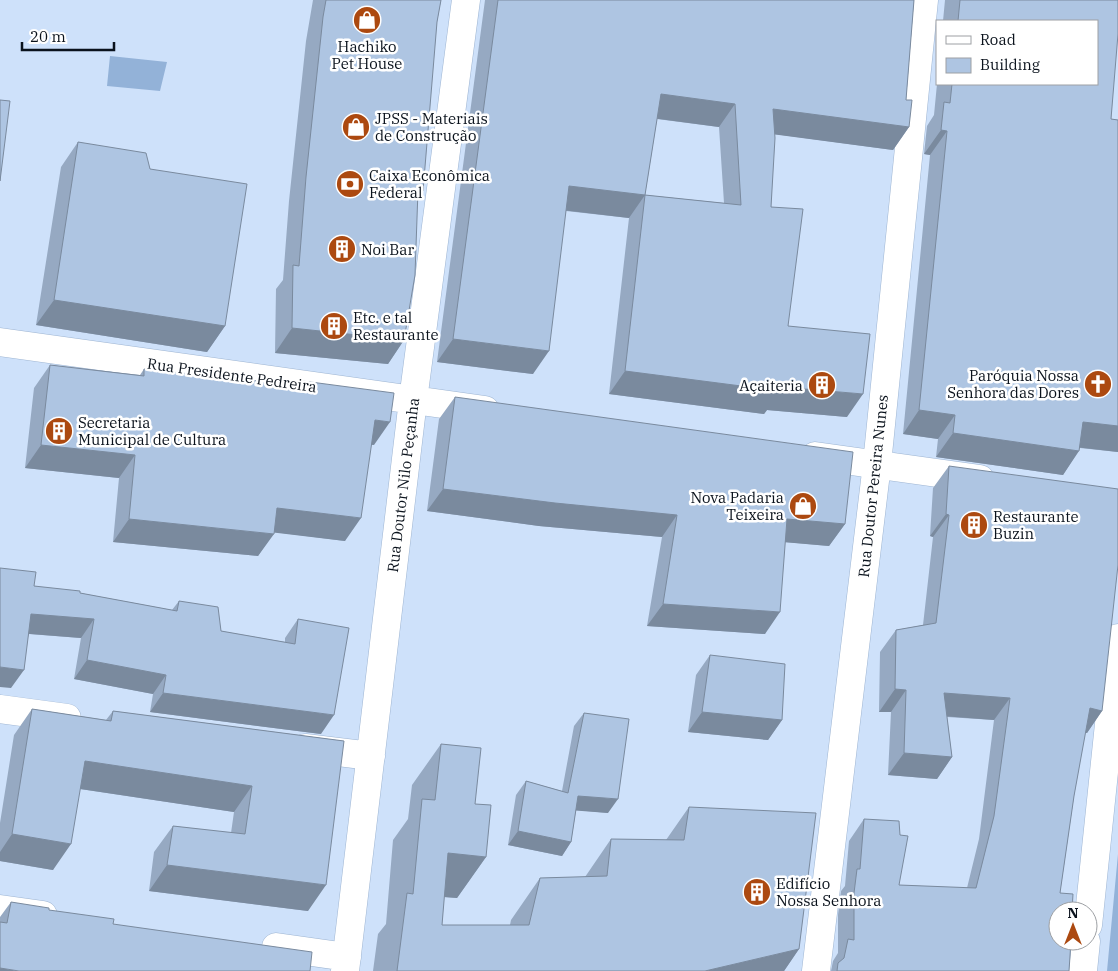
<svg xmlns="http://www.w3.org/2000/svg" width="1118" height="971" viewBox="0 0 1118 971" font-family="'IBM Plex Serif',serif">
  <rect width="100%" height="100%" fill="#cee1fa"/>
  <path fill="#93b2d8" d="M110 56 167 62 160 91 107 86Z
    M1118 854V971H1107Z"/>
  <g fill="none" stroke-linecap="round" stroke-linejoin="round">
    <defs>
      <path id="minor" d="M0 342 485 410
        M815 456 980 479
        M0 709 67 718
        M305 748 371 756
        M0 909 43 915
        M1088 925 1118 638
        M276 947 347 957
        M345 971 413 400 466 0
        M816 971 877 464 924 0
        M1083 971 1086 941"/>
    </defs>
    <use href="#minor" stroke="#9eb5d2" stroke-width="29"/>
    <use href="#minor" stroke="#fff" stroke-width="28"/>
  </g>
  <path fill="#96a9c2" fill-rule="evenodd" d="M313 0H441L437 22 418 198 404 340 388 364 275 353 276 289 283 280 289 201 306 41Z
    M485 0H914L906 100 909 127 893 150 774 134 771 207 788 326 847 417 767 410 764 414 609 394 629 218 566 211 533 374 437 362ZM657 119 719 127 724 203 645 195Z
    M945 0H1118L1111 119 1118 120V452L1080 448 1063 475 936 457 938 439 903 434 930 155 924 154 927 126 934 115 937 84H1097V21H943Z
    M78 142 150 169 225 326 207 352 36 325 61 167Z
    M50 365 140 375 144 369 300 385 303 381 374 445H371L345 541 274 532 258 556 113 542 119 478 25 468 34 388Z
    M455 397 845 524 829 546 785 542 765 634 647 626 662 537 539 526 427 511 439 419Z
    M949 466 1102 711 1087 733H1085L1074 796 1060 893 1069 971H831L833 961 838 953V915L841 891 845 886 849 841 864 819 899 885 967 888 979 839 994 720 947 717 952 757 937 779 888 775 891 712H879L880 652 896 630 923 625 933 537 930 536 933 488Z
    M34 586 80 593 172 610 179 601 221 631 285 642V638L298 619 321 734 150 712 153 694 74 679 81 638 29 634 11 688Z
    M710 655 782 720 768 740 688 732 696 675Z
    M32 709 106 720 113 711 344 741 308 911 149 891 154 852 173 826 231 833 234 812 80 789 53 870 0 861V823L14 735Z
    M584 713 608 813 576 810 571 842 562 856 508 845 516 795 526 781 562 791 574 726Z
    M441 744 475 804 486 857 457 898 444 897 442 925H510L511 920 540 878 585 877 611 839 666 840 689 807 799 949 784 971H373L378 934 386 924 393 840 408 819 412 785Z
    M11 902 49 910 113 924 0 971V917Z"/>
  <path fill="#7a8a9e" d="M661 94 735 104 719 127 644 117Z
    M773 109 909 127 893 150 756 132Z
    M941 130 947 131 930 155 924 154Z
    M569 186 645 195 629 218 553 209Z
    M418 190 423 191 406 215Z
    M54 300 225 326 207 352 36 325Z
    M292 328 404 340 388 364 275 353Z
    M453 339 549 351 533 374 437 362Z
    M625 371 781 387 863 394 847 417 767 410 764 414 609 394Z
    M919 410 955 415 938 439 903 434Z
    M375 420 390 422 374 445 359 443Z
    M1083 422 1118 426V452L1066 446Z
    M953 433 1079 451 1063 475 936 457Z
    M41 445 135 455 119 478 25 468Z
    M443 489 677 515 662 537 539 526 427 511Z
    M277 508 361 518 345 541 261 531Z
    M946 514 949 515 933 537 930 536Z
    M129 519 274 534 258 556 113 542Z
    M787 519 845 524 829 546 771 541Z
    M663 604 780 612 765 634 647 626Z
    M31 614 94 619 81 638 18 633Z
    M87 660 166 675 153 694 74 679Z
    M0 667 24 670 11 688 0 687Z
    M895 689 906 690 891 712H879Z
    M163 693 334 715 321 734 150 712Z
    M944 693 1010 698 994 720 929 715Z
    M1090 708 1102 711 1087 733 1074 730Z
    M702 712 782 720 768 740 688 732Z
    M904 753 952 757 937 779 888 775Z
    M85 761 252 786 234 812 67 787Z
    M578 796 618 799 608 813 569 810Z
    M518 831 571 842 562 856 508 845Z
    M12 834 71 844 53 870 0 861V852Z
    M448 853 486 857 457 898 419 895Z
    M167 865 326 885 308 911 149 891Z
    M799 949 784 971H705Z
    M0 968 19 971H0Z"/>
  <path fill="#aec5e2" stroke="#7a8a9e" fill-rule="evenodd" d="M326 0H441L437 22 423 191 418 190 415 275 404 340 292 328 293 265 299 266 306 177 323 17Z
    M498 0H914L906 100H912L909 127 773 109 775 138 771 207 803 209 788 326 870 334 863 394 781 387 780 391 625 371 645 195 569 186 549 351 453 339ZM661 94 735 104 741 205 645 195Z
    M960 0H1118V34L1111 119 1118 120V426L1083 422 1079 451 953 433 955 415 919 410 947 131 941 130 944 102 950 103 952 84H1097V21H958Z
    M0 100 10 101 0 181Z
    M78 142 146 153 150 169 247 184 225 326 54 300Z
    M50 365 144 376V369L303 386V381L394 393 390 422 375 420 361 518 277 508 274 534 129 519 135 455 41 445Z
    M455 397 853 452 845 524 787 519 780 612 663 604 677 515 555 503 443 489Z
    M949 466 1118 489V565L1102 711 1090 708 1074 796 1060 893 1073 894 1072 911H1058V941H1071L1069 971H837L838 963 844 958 848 939 854 940V893L857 869H860L864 819 899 821 900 835 908 836 899 885 976 888 994 816 1010 698 944 693 952 757 904 753 906 690 895 689 896 630 936 623 949 515 946 514Z
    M0 568 36 572 34 586 80 591V593L177 611 179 601 218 607 221 631 295 644 298 619 349 628 334 715 163 693 166 675 87 660 94 619 31 614 24 670 0 667Z
    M710 655 785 664 782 720 702 712Z
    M32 709 111 721 113 711 344 741 326 885 167 865 173 826 245 834 252 786 85 761 71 844 12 834Z
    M584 713 629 719 618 799 578 796 571 842 518 831 526 781 568 793Z
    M441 744 481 748 475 804 491 805 486 857 448 853 442 925H529L540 878 607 876 611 839 684 840 689 807 816 813 799 949 705 971H397L407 893 413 894 422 799 435 800Z
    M11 902 49 908V910L114 919 113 924 312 952 310 971H19L0 968V922L7 923Z"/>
  <defs>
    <symbol id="shop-disc" viewBox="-11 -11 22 22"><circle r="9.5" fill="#ac4910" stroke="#fff"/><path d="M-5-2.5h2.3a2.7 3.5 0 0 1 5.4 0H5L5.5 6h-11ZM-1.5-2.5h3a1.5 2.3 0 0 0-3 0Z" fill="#fff"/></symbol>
    <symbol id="bank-disc" viewBox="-11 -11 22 22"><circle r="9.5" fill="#ac4910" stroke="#fff"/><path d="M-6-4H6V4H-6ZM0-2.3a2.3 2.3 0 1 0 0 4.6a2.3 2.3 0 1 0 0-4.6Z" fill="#fff"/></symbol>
    <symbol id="building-disc" viewBox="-11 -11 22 22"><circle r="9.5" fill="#ac4910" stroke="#fff"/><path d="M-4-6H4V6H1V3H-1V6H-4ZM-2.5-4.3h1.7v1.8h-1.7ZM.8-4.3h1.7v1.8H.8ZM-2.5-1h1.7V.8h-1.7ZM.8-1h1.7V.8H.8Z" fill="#fff"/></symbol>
    <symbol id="church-disc" viewBox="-11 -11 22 22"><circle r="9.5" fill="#ac4910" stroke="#fff"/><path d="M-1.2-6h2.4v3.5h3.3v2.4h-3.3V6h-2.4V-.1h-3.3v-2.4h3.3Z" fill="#fff"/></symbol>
  </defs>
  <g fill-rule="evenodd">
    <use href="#shop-disc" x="351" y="4" width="32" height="32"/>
    <use href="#shop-disc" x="340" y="111" width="32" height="32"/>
    <use href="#bank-disc" x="334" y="168" width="32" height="32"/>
    <use href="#building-disc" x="326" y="233" width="32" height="32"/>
    <use href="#building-disc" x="318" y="310" width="32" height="32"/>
    <use href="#church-disc" x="1082" y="368" width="32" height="32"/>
    <use href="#building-disc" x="806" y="369" width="32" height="32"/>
    <use href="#building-disc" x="43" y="415" width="32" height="32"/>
    <use href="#shop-disc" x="787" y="490" width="32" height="32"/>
    <use href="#building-disc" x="958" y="509" width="32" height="32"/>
    <use href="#building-disc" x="741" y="876" width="32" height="32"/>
  </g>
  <g text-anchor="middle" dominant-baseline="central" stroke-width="5" stroke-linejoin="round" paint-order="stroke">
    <g font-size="15" fill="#0a121c" stroke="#fff" text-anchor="start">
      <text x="367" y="46" text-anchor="middle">Hachiko<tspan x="367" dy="17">Pet House</tspan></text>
      <text x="375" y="118">JPSS - Materiais<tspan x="375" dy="17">de Construção</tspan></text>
      <text x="369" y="175">Caixa Econômica<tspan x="369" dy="17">Federal</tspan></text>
      <text x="361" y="249">Noi Bar</text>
      <text x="353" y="317">Etc. e tal<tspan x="353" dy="17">Restaurante</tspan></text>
      <text x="1079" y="375" text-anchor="end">Paróquia Nossa<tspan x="1079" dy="17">Senhora das Dores</tspan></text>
      <text x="803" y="385" text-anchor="end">Açaiteria</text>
      <text x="78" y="422">Secretaria<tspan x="78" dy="17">Municipal de Cultura</tspan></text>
      <text x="784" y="497" text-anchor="end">Nova Padaria<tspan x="784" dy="17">Teixeira</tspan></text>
      <text x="993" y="516">Restaurante<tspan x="993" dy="17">Buzin</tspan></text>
      <text x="776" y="883">Edifício<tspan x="776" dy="17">Nossa Senhora</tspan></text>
    </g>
    <g font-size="15" fill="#0a121c" stroke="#fff">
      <text transform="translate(232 375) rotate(8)">Rua Presidente Pedreira</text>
      <text transform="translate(403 485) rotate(-83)">Rua Doutor Nilo Peçanha</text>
      <text transform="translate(873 486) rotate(-84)">Rua Doutor Pereira Nunes</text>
    </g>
  </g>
  <rect x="936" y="20" width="162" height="65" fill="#ffffff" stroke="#9da0a4"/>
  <rect x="946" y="36" width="25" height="8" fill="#ffffff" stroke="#9da0a4"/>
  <text x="980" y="45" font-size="15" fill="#0a121c">Road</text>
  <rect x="946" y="58" width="25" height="15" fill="#aec5e2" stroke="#9da0a4"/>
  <text x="980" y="70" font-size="15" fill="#0a121c">Building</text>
  <g transform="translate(1073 926)"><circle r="24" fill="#ffffff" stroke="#9da0a4"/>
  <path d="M0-4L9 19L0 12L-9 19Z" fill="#ac4910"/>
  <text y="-8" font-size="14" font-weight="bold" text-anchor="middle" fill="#0a121c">N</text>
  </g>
  <path d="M22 42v8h92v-8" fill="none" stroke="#0a121c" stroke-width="2.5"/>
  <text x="30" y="42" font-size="15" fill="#0a121c" stroke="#ffffff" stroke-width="4" paint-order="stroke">20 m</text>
</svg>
